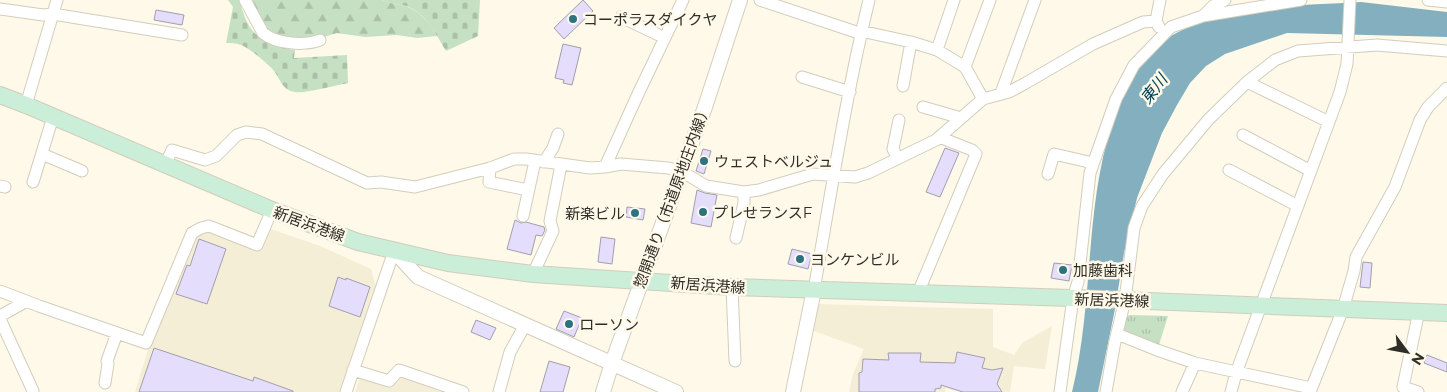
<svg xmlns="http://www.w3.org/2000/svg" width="1447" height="392" viewBox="0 0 1447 392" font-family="Montserrat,'Noto Sans JP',sans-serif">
  <defs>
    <pattern id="grass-tufts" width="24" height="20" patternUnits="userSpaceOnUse" patternTransform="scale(1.25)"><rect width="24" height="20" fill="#c6e0c3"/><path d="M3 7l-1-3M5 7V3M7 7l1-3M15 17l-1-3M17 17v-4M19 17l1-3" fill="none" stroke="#aac0a8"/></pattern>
    <pattern id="forest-firs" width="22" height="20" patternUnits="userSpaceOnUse" patternTransform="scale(1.25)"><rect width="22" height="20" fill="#c6e0c3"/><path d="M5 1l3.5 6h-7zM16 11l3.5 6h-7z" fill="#aac0a8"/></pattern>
    <pattern id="cemetery-stones" width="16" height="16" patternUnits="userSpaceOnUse" patternTransform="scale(1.25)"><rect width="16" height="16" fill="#c6e0c3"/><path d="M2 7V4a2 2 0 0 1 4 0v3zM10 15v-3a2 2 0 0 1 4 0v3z" fill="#aac0a8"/></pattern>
  </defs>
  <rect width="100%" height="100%" fill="#fef9e8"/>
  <path fill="#f5eed6" d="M271 229 320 246 371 269 376 287 340 392H135L149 346 198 235 209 231 217 233 260 250Z
    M816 304 993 309V347L1014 355 1022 343 1052 326 1045 369 1014 366 1010 392H960L946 388 945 392H849L853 374 864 349 811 330Z
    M403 375 452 392H355L360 377Z"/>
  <path fill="url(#grass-tufts)" d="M1129 315 1168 316 1158 348 1122 334 1125 318Z"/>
  <path fill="url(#forest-firs)" d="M247 0H382C390 3 398 4 405 6 419 10 431 24 437 36L417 38 397 35 365 37 337 33 317 39 289 40 268 35Z"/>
  <path fill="url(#cemetery-stones)" d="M228 0H240C241 4 241 8 243 12 251 38 269 46 295 50L294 58 347 55 348 83C337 85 304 94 295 92 282 90 281 80 274 71 270 65 248 47 241 45 236 43 230 43 226 43L233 7Z
    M382 0H480L478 36 446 51C436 34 426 13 406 6 398 4 390 3 382 0Z"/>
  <path fill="#83afbf" d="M1361 2 1447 12V37L1287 33 1225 54 1206 66 1190 83 1177 105 1162 133 1137 198 1124 253 1115 309 1098 392H1072C1094 304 1084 210 1112 124 1116 113 1118 101 1123 91 1130 77 1152 47 1166 39 1176 33 1199 21 1210 18 1259 5 1311 5 1361 2Z"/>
  <path fill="#e5ddfc" stroke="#a29eae" d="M583 0 593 11 564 39 554 28Z
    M156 10 184 15 182 25 154 20Z
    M563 44 581 48 572 85 563 83 564 80 555 78Z
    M945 148 959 153 940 197 926 192Z
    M703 149 711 151 704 174 696 171Z
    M697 190 705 193 717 195 711 227 691 223Z
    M627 207 645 209 643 220 626 217Z
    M515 220 521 223 526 222 544 227 545 230 542 236 536 235 531 255 507 249Z
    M601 237 615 239 612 264 598 262Z
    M199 239 226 249 207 304 176 294 187 265 190 266Z
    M792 249 812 254 808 269 788 264Z
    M1363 262 1372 263 1370 288 1360 287Z
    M1054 263 1072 265 1069 281 1051 278Z
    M338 277 346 280V278L370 287 360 317 329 306Z
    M564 311 582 318 574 337 556 329Z
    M476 320 496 328 490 340 471 332Z
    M154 348 253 381 254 377 293 391V392H139Z
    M957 352 985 358 982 368 992 370 1003 368 997 384 1002 392H963L941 385V388L935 389V392H859V373L862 372 863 359 889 360 888 353H921L920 362 955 363Z
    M1427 355 1447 363V372L1424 363Z
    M549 361 570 367 563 392H540Z"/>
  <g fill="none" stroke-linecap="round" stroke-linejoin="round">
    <defs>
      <path id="minor" d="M245 0 263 33C276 44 305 46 320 40
        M760 0 856 32 861 31 911 42 937 50 965 67 983 99
        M1428 0 1447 2
        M0 9 43 15 53 14 182 35
        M1204 15 1213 6 1225 0
        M621 17 665 38
        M1159 27 1156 21 1160 0
        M937 50 954 0
        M965 67 990 0
        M802 77 850 92
        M1247 82 1329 122
        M903 86 911 42
        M1001 93 1035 0
        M26 105 57 0
        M923 107 961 118
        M1243 135 1311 171
        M42 154 82 171
        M897 157 893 149 899 120
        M544 162 553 148 558 134
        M165 165 172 150 205 160 216 156 237 135 246 132 262 134 367 183 381 182 415 187 490 168 514 159H526L590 168 605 167 621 164 668 168 681 171 706 186 744 192 759 190 813 174 855 177 868 173 936 140 983 99 1009 92 1024 84 1093 44 1143 22 1156 21
        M605 167 638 94 683 0
        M490 168 489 182 528 190
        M1229 170 1298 206
        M1048 174 1054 154 1093 163
        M33 182 53 117
        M0 186 5 187
        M523 216 535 161
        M736 238 744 203V192
        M533 274 553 231 550 221 561 165
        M732 287 735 361
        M814 290C831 193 846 95 869 0
        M0 291 39 306 146 343 192 233 201 228 209 226 257 245 272 210
        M918 293 976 154 972 150 939 137
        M0 316 25 302
        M0 319 33 391
        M1117 334 1157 350 1195 363 1311 388
        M353 370 389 381 399 370 463 392
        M105 383 108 364 107 361 117 333
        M346 392 394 251
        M499 392 510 352 525 325
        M1060 392 1073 298 1078 282 1090 173 1116 99 1134 65 1171 27 1203 16 1301 0
        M1106 392 1115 341 1125 300 1134 228 1142 206 1163 174 1208 120 1247 82 1275 60 1298 51 1377 45 1447 51
        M1182 392 1195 363
        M1231 392 1236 373 1340 92 1347 64 1350 0
        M1310 392 1343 309 1354 271 1356 257 1395 187 1420 120 1428 107 1447 88
        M1418 392 1403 387 1419 311"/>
      <path id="tertiary" d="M394 251 418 277 676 392
        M603 392 612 363 705 107 740 0
        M793 392 814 290"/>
      <path id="secondary" d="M0 95 26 105 272 210 358 242 448 263 533 274 732 287 1073 298 1447 313"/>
    </defs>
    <use href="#minor" stroke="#d2cdbc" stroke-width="13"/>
    <use href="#tertiary" stroke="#d2cdbc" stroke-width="16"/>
    <use href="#secondary" stroke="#d2cdbc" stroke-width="18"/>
    <use href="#minor" stroke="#fff" stroke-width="11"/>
    <use href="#tertiary" stroke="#fff" stroke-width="14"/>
    <use href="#secondary" stroke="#cbeed8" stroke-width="16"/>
  </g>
  <g fill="#2c737f" stroke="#fef9e8" stroke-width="2">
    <circle cx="573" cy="19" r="5"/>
    <circle cx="704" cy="161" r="5"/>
    <circle cx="703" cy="212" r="5"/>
    <circle cx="635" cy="213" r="5"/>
    <circle cx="800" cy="259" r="5"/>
    <circle cx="1063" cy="270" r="5"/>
    <circle cx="569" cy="324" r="5"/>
  </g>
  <g text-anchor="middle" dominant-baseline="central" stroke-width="5" stroke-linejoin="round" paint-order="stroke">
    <g font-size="15" fill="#2f2d27" stroke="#fef9e8" text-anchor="start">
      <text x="583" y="19">コーポラスダイクヤ</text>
      <text x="714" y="161">ウェストベルジュ</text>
      <text x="713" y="212">プレせランスF</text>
      <text x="625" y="213" text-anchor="end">新楽ビル</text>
      <text x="810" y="259">ヨンケンビル</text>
      <text x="1073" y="270">加藤歯科</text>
      <text x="579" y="324">ローソン</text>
    </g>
    <g font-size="15" fill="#2f2d27" stroke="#fef9e8">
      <text transform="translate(672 196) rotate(-70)">惣開通り（市道原地庄内線）</text>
      <text transform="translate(309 224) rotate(20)">新居浜港線</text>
      <text transform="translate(708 285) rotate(4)">新居浜港線</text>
      <text transform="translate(1112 300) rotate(2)">新居浜港線</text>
    </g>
    <g font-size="16" font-style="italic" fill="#004253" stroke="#fef9e8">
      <text transform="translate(1154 89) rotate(-52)">東川</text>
    </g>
  </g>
  <g transform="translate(1407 352) rotate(122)" stroke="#fef9e8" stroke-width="4" paint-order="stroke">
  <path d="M0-4L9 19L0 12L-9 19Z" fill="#2f2d27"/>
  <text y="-8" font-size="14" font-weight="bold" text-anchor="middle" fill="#2f2d27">N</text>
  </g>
</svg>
